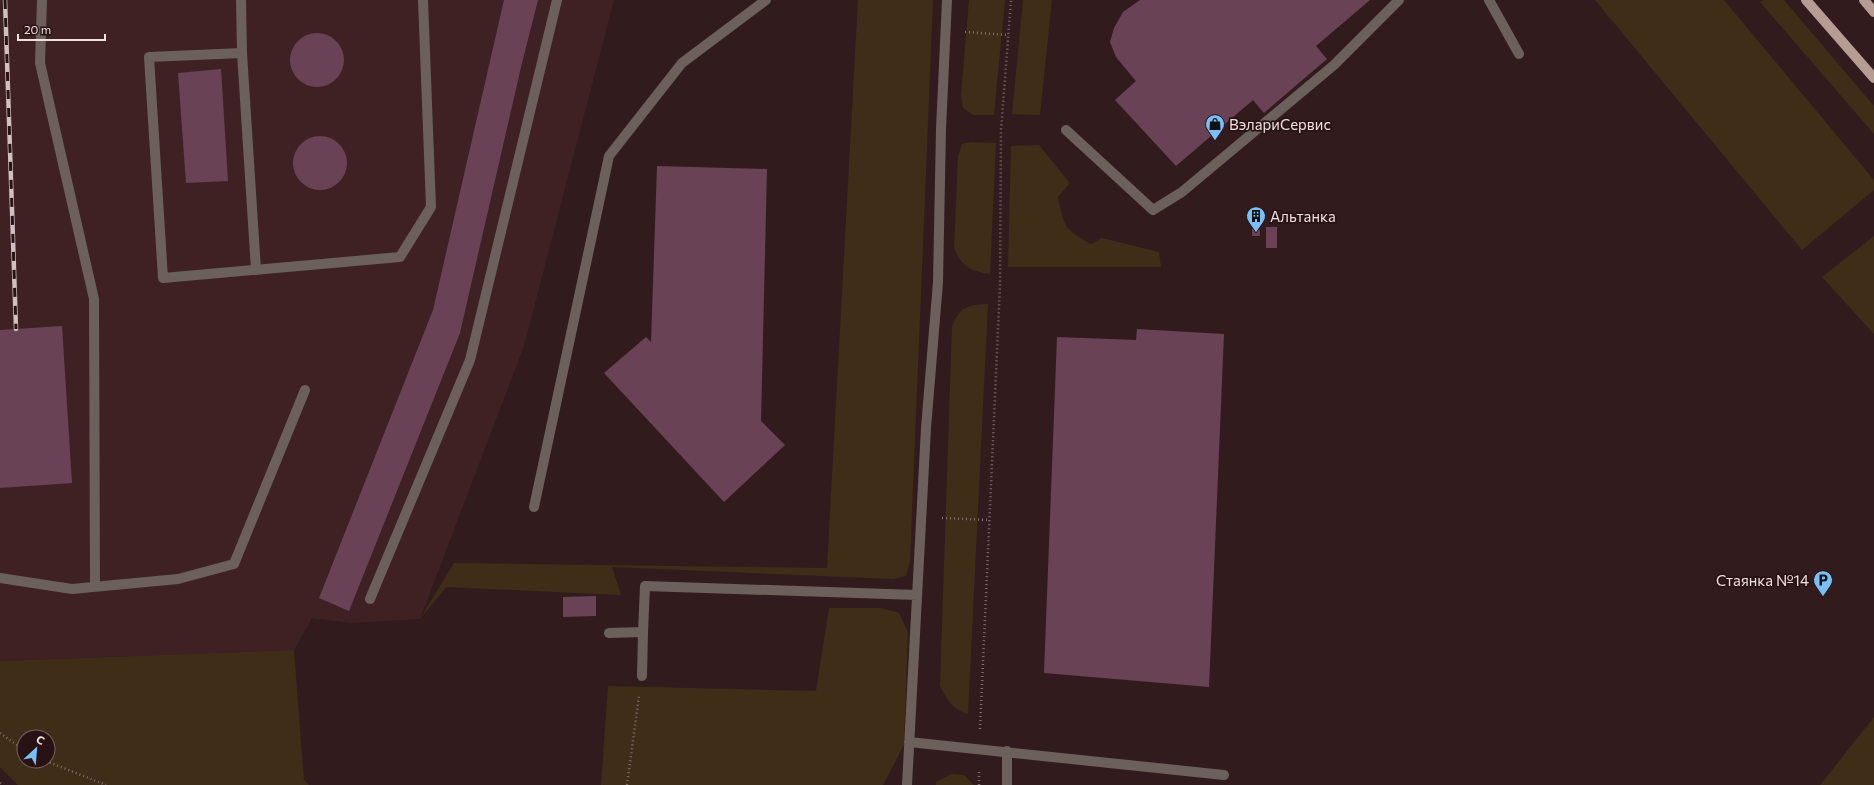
<svg xmlns="http://www.w3.org/2000/svg" width="1874" height="785" viewBox="0 0 1874 785" font-family="Commissioner,sans-serif">
  <rect width="100%" height="100%" fill="#321b1d"/>
  <path fill="#3f2124" d="M0 0H614L524 346 420 619 351 623 312 618 294 650 0 661Z"/>
  <path fill="#3f2d18" fill-rule="evenodd" d="M858 0H933L910 562 906 576 893 579 612 567 621 595 446 587 420 619 454 563 827 568Z
    M969 0H1005L994 115H973L963 108 961 95Z
    M1023 0H1052L1040 115 1012 114Z
    M1595 0H1724L1874 180V190L1802 250Z
    M1763 0H1784L1874 106V134L1760 2Z
    M971 142 996 143 990 274C970 271 962 267 954 248L958 156 962 144Z
    M1039 145 1070 183 1058 197C1064 226 1064 230 1091 244L1102 238 1159 252 1161 267H1008L1011 146Z
    M1874 236V334L1822 277Z
    M988 304 968 714C953 710 947 700 940 686L952 326C961 306 967 305 988 304Z
    M829 608H881L899 613 908 632 904 745 883 785H601L608 686 816 691Z
    M294 650 304 780 309 785H18L0 767V661ZM24 737H48V761H24Z
    M1874 717V785H1820Z
    M951 774 964 775 974 785H936V782Z"/>
  <path fill="#694355" d="M504 0H538L521 67 460 333 349 611 319 598 433 310Z
    M1140 0H1370L1316 46 1327 59 1264 113 1253 100 1176 166 1115 100 1136 81 1116 57 1110 42 1114 28 1123 12Z
    M290 60a27 27 0 1 1 54 0a27 27 0 1 1-54 0Z
    M221 69 228 181 186 183 178 73Z
    M293 163a27 27 0 1 1 54 0a27 27 0 1 1-54 0Z
    M657 166 767 169 761 421 785 445 724 502 604 373 646 337 651 342Z
    M1266 227H1277V248H1266Z
    M1252 229 1260 230V236H1252Z
    M62 326 72 483 0 488V330Z
    M1137 329 1224 334 1209 687 1044 673 1057 337 1136 340Z
    M596 596V616L563 617V597Z"/>
  <g fill="none" stroke-linecap="round" stroke-linejoin="round">
    <path stroke="#836f70" stroke-width="2.5" stroke-dasharray="1 3" stroke-linecap="butt" d="M965 32 1009 35
      M942 518 990 520
      M980 729 1000 285 1001 130 1011 0
      M0 733 24 750
      M46 761 106 785
      M0 783 2 785
      M627 785 639 696
      M979 785V770"/>
    <path stroke="#6b605b" stroke-width="10" d="M42 0 40 63 94 299 95 587
      M241 0 242 53 149 57 163 278 400 257 431 207 423 0
      M1489 0 1519 54
      M242 53 256 270
      M1066 130 1153 210 1182 192 1334 65 1399 0
      M534 507 609 156 682 63 766 0
      M0 578 72 589 178 579 234 564 305 390
      M370 599 470 360 557 0
      M609 633 643 632 645 586 917 595
      M642 676 643 632
      M909 742 1224 775
      M907 785 926 428 938 282 941 129 947 0
      M1007 785V751"/>
    <path stroke="#b59d94" stroke-width="10" d="M1806 0 1874 78
      M1864 0 1874 12"/>
    <defs>
      <path id="rail" d="M5 0 16 329"/>
    </defs>
    <use href="#rail" stroke="#d2c0c0" stroke-width="4.5"/>
    <use href="#rail" stroke="#281214" stroke-width="3" stroke-dasharray="9" stroke-linecap="butt"/>
  </g>
  <defs>
    <symbol id="shop-pin" viewBox="-11 -11 22 30"><path d="M0 17L-7.5 6A9.5 9.5 0 1 1 7.5 6Z" fill="#78bff7" stroke="#281214"/><path d="M-5-2.5h2.3a2.7 3.5 0 0 1 5.4 0H5L5.5 6h-11ZM-1.5-2.5h3a1.5 2.3 0 0 0-3 0Z" fill="#111"/></symbol>
    <symbol id="building-pin" viewBox="-11 -11 22 30"><path d="M0 17L-7.5 6A9.5 9.5 0 1 1 7.5 6Z" fill="#78bff7" stroke="#281214"/><path d="M-4-6H4V6H1V3H-1V6H-4ZM-2.5-4.3h1.7v1.8h-1.7ZM.8-4.3h1.7v1.8H.8ZM-2.5-1h1.7V.8h-1.7ZM.8-1h1.7V.8H.8Z" fill="#111"/></symbol>
    <symbol id="parking-pin" viewBox="-11 -11 22 30"><path d="M0 17L-7.5 6A9.5 9.5 0 1 1 7.5 6Z" fill="#78bff7" stroke="#281214"/><path d="M-3.5-5.5H1a3.5 3.5 0 0 1 0 7H-1V5.5H-3.5ZM-1-3.4V-.6H.8a1.4 1.4 0 0 0 0-2.8Z" fill="#111"/></symbol>
  </defs>
  <g fill-rule="evenodd">
    <use href="#shop-pin" x="1204" y="113" width="22" height="30"/>
    <use href="#building-pin" x="1245" y="205" width="22" height="30"/>
    <use href="#parking-pin" x="1812" y="569" width="22" height="30"/>
  </g>
  <g text-anchor="middle" dominant-baseline="central" stroke-width="3.5" stroke-linejoin="round" paint-order="stroke">
    <g font-size="15" fill="#f1e0e0" stroke="#281214" text-anchor="start">
      <text x="1229" y="124">ВэлариСервис</text>
      <text x="1270" y="216">Альтанка</text>
      <text x="1809" y="580" text-anchor="end">Стаянка №14</text>
    </g>
  </g>
  <g transform="translate(36 749) rotate(26)"><circle r="19" fill="#281214" stroke="#786466"/>
  <path d="M0-3L7 15L0 10L-7 15Z" fill="#78bff7"/>
  <text y="-6" font-size="11" font-weight="bold" text-anchor="middle" fill="#f1e0e0">С</text>
  </g>
  <path d="M18 34v6h87v-6" fill="none" stroke="#f1e0e0" stroke-width="2"/>
  <text x="24" y="34" font-size="12" fill="#f1e0e0" stroke="#281214" stroke-width="3" paint-order="stroke">20 m</text>
</svg>
